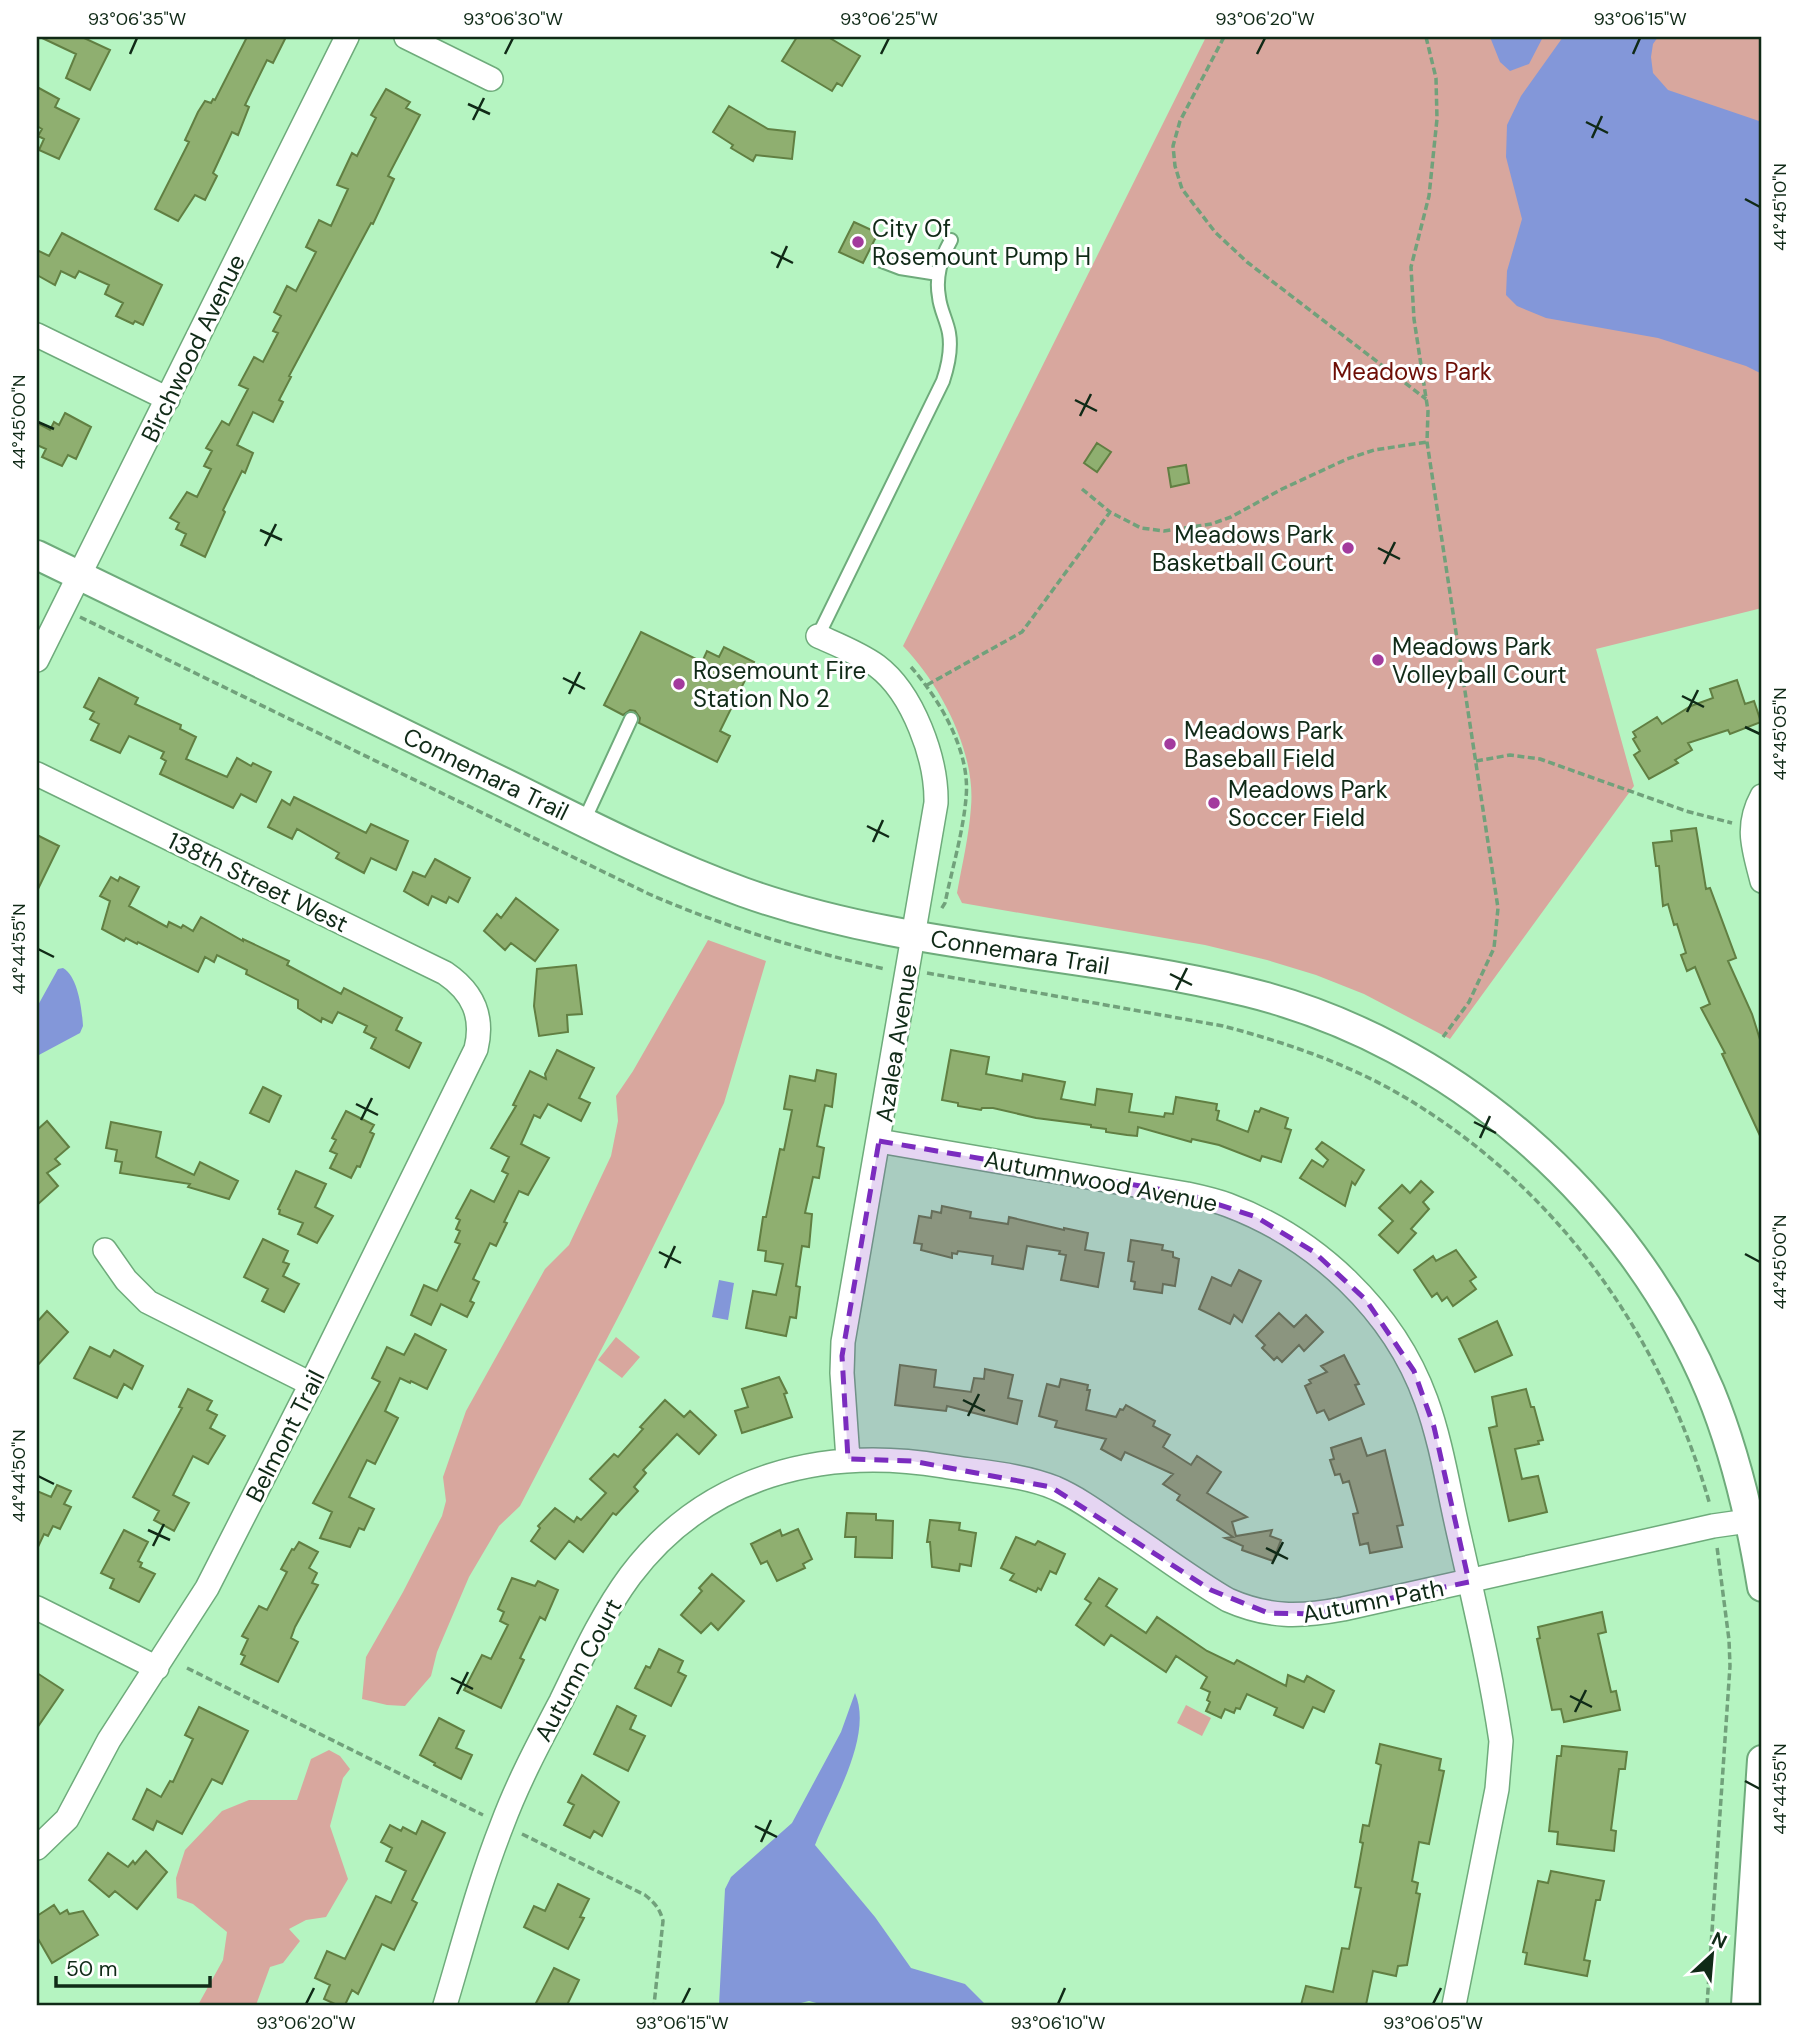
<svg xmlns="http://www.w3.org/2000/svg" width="1799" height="2042" viewBox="0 0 1799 2042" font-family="'DM Sans',sans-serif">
  <rect width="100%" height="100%" fill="#b5f4c1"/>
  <path fill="#d8a79e" d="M1206 37H1762V608L1596 649 1634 786 1450 1039 1364 994 1316 975 1267 960 1205 945 962 903 957 893C962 865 969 836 971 807 976 752 940 684 903 646Z
    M708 940 766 961 724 1103 626 1302 520 1506 499 1526 469 1577 437 1652 431 1676 405 1706 387 1705 362 1699 366 1657 403 1592 442 1516 446 1501 443 1477 466 1411 545 1269 569 1245 611 1156 618 1121 616 1096 633 1071Z
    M616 1337 640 1357 622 1378 598 1360Z
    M1186 1705 1211 1718 1202 1736 1177 1723Z
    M329 1750 340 1756 350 1769 343 1778 330 1826 348 1879 326 1917 306 1920 289 1929 300 1941 283 1963 270 1967 256 2005H198L223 1960 227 1932 193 1904 177 1898 176 1878 185 1850 222 1811 249 1800H297L311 1759Z"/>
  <path fill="#8397d9" d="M1490 37H1543L1529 64 1510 71 1500 62Z
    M1563 37H1658L1653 44 1651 57 1653 73 1668 90 1762 122V374L1746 366 1658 338 1546 318 1517 306 1506 295 1507 271 1522 219 1506 157 1507 125 1521 96Z
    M63 968C78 976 82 1010 83 1026L80 1033 37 1056V1007L58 969Z
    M719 1280 734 1283 728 1320 712 1317Z
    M855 1693C874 1737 831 1804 815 1845L875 1917 911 1968 965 1984 986 2005H824L809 2001 793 2005H719L725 1889 731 1877 792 1823 841 1732Z"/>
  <path fill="#8faf70" stroke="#617f42" stroke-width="2" d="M40 37H82L110 50 90 90 66 78 76 54Z
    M247 37H286L273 63 267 60 245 105 249 107 238 135 232 132 213 173 217 176 205 200 195 195 178 221 155 209 189 142 185 140 198 112 205 101 211 103 213 99 215 100Z
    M797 37H828L860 56 842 86 837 83 832 91 782 61Z
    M37 87 59 99 55 107 79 119 59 159 39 150 44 139 38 136 42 129 37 126Z
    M386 89 410 102 406 108 420 115 388 176 394 179 373 224 371 223 289 376 291 377 279 400 283 402 273 422 253 412 237 445 253 453 245 473 242 471 223 510 225 512 205 557 181 545 186 534 176 529 179 523 170 518 187 492 197 497 211 469 204 466 212 451 206 448 222 421 229 425 248 389 239 385 254 357 263 362 278 333 273 331 281 316 274 312 287 286 296 291 316 252 306 247 319 220 331 226 348 189 337 185 352 153 357 156 376 118 371 115Z
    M729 106 768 129 795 132 792 159 756 155 753 161 731 148 733 145 713 132Z
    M854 222 878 233 863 263 839 252Z
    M62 233 162 285 143 325 135 321 133 324 116 316 123 303 105 294 109 285 79 271 75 278 61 271 55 285 37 275V250L49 256Z
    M65 413 91 427 76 459 68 455 62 466 42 457 46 449 37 445V423L50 430 54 422 59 425Z
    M1097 443 1111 452 1097 472 1084 463Z
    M1186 465 1189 483 1171 487 1168 468Z
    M641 632 702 662 707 651 719 657 724 647 754 662 720 731 730 736 717 762 639 723 640 718 635 711 630 710 623 715 604 705Z
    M99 678 138 698 135 704 181 725 180 729 196 737 186 759 227 777 237 758 251 766 253 763 271 772 256 802 241 794 233 808 160 774 166 761 161 758 164 752 129 736 120 753 91 740 99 724 90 719 94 712 84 707Z
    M1737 680 1745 704 1754 701 1761 722 1730 734 1728 730 1688 743 1692 750 1675 760 1678 763 1649 779 1634 755 1640 751 1633 739 1636 737 1633 732 1657 717 1662 724 1691 706 1713 698 1710 689Z
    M294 797 366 833 371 824 408 841 396 870 371 858 364 873 336 858 339 853 297 829 292 839 268 827 282 800 290 805Z
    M1696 828 1706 889 1710 888 1736 958 1728 961 1752 1014 1762 1046V1140L1722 1054 1725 1053 1701 1008 1710 1004 1695 967 1687 971 1681 955 1686 953 1677 924 1674 925 1668 904 1663 906 1659 866H1656L1653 843 1672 841 1671 831Z
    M37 835 59 846 37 891Z
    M435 859 470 878 458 902 449 897 446 903 432 896 428 905 404 891 413 872 425 877Z
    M111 877 118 881 120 877 139 887 129 906 167 927 169 922 181 928 183 925 193 931 201 917 243 941V939L289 961 287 965 341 994 344 988 402 1018 396 1030 421 1043 409 1068 371 1048 376 1038 364 1032 367 1026 338 1012 332 1023 322 1018 321 1022 298 1008V1000L246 974 247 970 217 955 214 962 205 957 198 972 138 942 137 944 126 938 124 941 102 929 110 901 100 896Z
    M516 898 558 930 535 961 511 943 505 950 484 931 497 914 501 918Z
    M576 965 582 1014 567 1015 568 1032 539 1036 534 1006 537 969Z
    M557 1050 594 1068 579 1098 590 1103 581 1121 548 1104 540 1118 534 1115 521 1144 549 1158 528 1195 519 1191 504 1222 507 1223 496 1246 490 1243 473 1279 479 1282 470 1301 474 1303 467 1317 441 1304 431 1325 411 1315 424 1285 437 1291 460 1244 455 1242 460 1231 456 1229 460 1220 456 1218 471 1190 494 1202 508 1174 502 1171 509 1157 491 1148 516 1106 513 1105 530 1071 546 1079 545 1074Z
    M951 1050 989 1057 986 1074 1022 1081 1023 1074 1065 1082 1061 1099 1095 1105 1097 1089 1132 1094 1129 1112 1164 1117 1165 1113 1173 1114 1176 1097 1217 1104 1216 1110 1219 1111 1217 1120 1248 1132 1255 1111 1259 1112 1261 1108 1288 1118 1285 1128 1291 1130 1281 1162 1262 1156 1260 1161 1219 1145 1192 1139 1191 1142 1138 1127 1137 1136 1127 1135 1106 1132V1129L1091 1127V1125L1036 1118 993 1108H982L981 1110 958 1106V1103L942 1100Z
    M817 1070 836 1074 832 1107 825 1105 817 1146 824 1148 819 1178 813 1177 805 1213 812 1214 809 1247 802 1246 796 1286 800 1287 796 1318 790 1317 786 1336 746 1328 753 1291 776 1295 783 1264 765 1261 766 1251 758 1250 763 1217H766L780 1149 784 1150 792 1110 784 1109 790 1076 815 1081Z
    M263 1087 281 1096 269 1122 250 1113Z
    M346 1111 374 1125 370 1132 374 1134 360 1167 357 1166 351 1178 330 1168 337 1154 330 1151 336 1140 332 1138Z
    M47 1121 69 1147 55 1159 60 1164 47 1173 58 1186 37 1205V1130Z
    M111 1122 161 1132 156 1157 194 1175 200 1162 238 1181 229 1199 188 1187 190 1184 120 1173 122 1162 115 1161 117 1150 106 1148Z
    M1322 1142 1364 1170 1355 1185 1352 1182 1345 1206 1300 1178 1312 1160 1323 1167 1328 1160 1316 1149Z
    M296 1171 326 1184 315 1207 333 1216 317 1243 298 1234 303 1223 279 1214 280 1210 278 1209Z
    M1421 1181 1433 1192 1423 1202 1429 1209 1411 1229 1416 1233 1398 1253 1379 1235 1393 1221 1379 1208 1402 1185 1410 1193Z
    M942 1206 971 1212 970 1218 1008 1224 1009 1217 1064 1230V1228L1088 1233 1085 1250 1104 1253 1098 1287 1061 1280 1066 1255 1059 1254 1060 1251 1027 1246 1023 1269 992 1264 993 1256 958 1251 957 1254 952 1253V1258L921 1250 922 1244 914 1243 919 1216 931 1218 932 1211 941 1213Z
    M263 1239 288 1251 283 1262 289 1264 283 1276 299 1284 284 1312 262 1301 268 1289 244 1277Z
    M1131 1240 1163 1245 1162 1250 1173 1252V1257L1179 1259 1175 1286 1163 1284 1162 1293 1134 1289 1135 1282 1131 1281 1134 1262 1128 1261Z
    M1456 1250 1476 1277 1470 1281 1476 1289 1453 1306 1447 1297 1442 1301 1437 1293 1432 1297 1414 1270 1433 1256 1436 1261Z
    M1239 1270 1261 1281 1242 1322 1234 1315 1230 1324 1199 1309 1212 1277 1231 1286Z
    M47 1311 68 1332 37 1366V1322Z
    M1279 1313 1294 1327 1306 1315 1323 1332 1304 1351 1299 1345 1282 1362 1277 1357 1274 1360 1262 1348 1265 1345 1256 1336Z
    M1497 1321 1512 1355 1475 1372 1459 1339Z
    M415 1334 446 1350 427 1389 411 1381 410 1383 400 1378 385 1411 398 1418 375 1464 367 1460 349 1497 374 1509 372 1513 364 1530 359 1528 350 1547 320 1538 332 1512 313 1503 380 1382 372 1378 387 1347 404 1355Z
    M90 1347 110 1357 114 1350 143 1366 132 1389 124 1384 117 1398 74 1378Z
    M1344 1355 1359 1384 1355 1385 1364 1404 1329 1420 1324 1410 1317 1413 1305 1386 1311 1383 1309 1380 1327 1372 1321 1366Z
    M900 1365 936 1370 934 1387 971 1392 974 1378 984 1379 985 1369 1013 1375 1008 1398 1022 1401 1017 1424 947 1406 946 1411 895 1405Z
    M779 1377 787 1393 784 1394 792 1417 742 1433 735 1411 748 1407 742 1389Z
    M1061 1379 1088 1385 1087 1390H1090L1086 1410 1116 1417 1120 1409 1123 1410 1126 1405 1155 1421 1153 1426 1170 1435 1163 1447 1191 1465 1197 1456 1221 1472 1207 1493 1247 1517 1232 1522 1236 1536 1272 1530 1270 1536 1281 1540 1273 1561 1242 1550 1243 1546 1225 1538 1233 1537 1177 1500 1180 1495 1163 1484 1173 1474 1125 1452 1121 1460 1101 1449 1106 1439 1055 1427 1057 1421 1039 1416 1047 1384 1059 1387Z
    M188 1389 212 1401 207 1410 217 1415 210 1428 225 1436 208 1464 193 1456 173 1495 189 1503 174 1531 154 1520 159 1511 133 1497 182 1408 179 1407Z
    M1526 1389 1531 1407H1534L1543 1440 1538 1441 1539 1444 1515 1449 1522 1479 1538 1476 1547 1512 1509 1521 1489 1428 1497 1426 1492 1397Z
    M665 1400 684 1417 690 1411 716 1435 699 1454 677 1434 643 1470 646 1473 634 1487 638 1491 616 1515 613 1513 583 1552 569 1541 555 1559 531 1541 540 1528 538 1526 555 1508 574 1522 577 1517 581 1520 606 1493 590 1479 614 1454 618 1457 643 1429 640 1427Z
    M1361 1438 1367 1456 1385 1450 1403 1525 1397 1526 1402 1547 1370 1553 1368 1543 1360 1545 1353 1514 1358 1513 1349 1481 1343 1483 1340 1474 1335 1475 1330 1460 1334 1459 1331 1448Z
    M57 1485 71 1491 64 1504 71 1507 60 1529 53 1526 48 1536 44 1534 37 1549V1491L51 1497Z
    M847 1513 876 1514V1520L893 1521 892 1558 855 1557 856 1537H845Z
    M930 1520 960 1523 959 1530 976 1533 971 1566 960 1564 959 1571 932 1567 930 1542H927Z
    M798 1529 812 1559 803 1564 805 1568 777 1581 767 1561 761 1564 751 1544 780 1530 782 1536Z
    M124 1530 148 1542 138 1561 142 1563 140 1567 155 1574 139 1602 110 1588 114 1579 101 1573Z
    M1016 1537 1035 1545 1038 1541 1065 1554 1056 1574 1050 1571 1041 1590 1038 1588 1036 1592 1010 1580 1014 1574 1001 1568Z
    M299 1542 318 1552 309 1568 317 1573 312 1583 318 1585 295 1627 291 1638 298 1642 278 1682 241 1664 245 1656 241 1654 248 1639 242 1636 259 1606 267 1610 287 1572 281 1569 292 1549 294 1550Z
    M712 1574 744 1601 718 1630 711 1623 701 1633 681 1615 702 1591 699 1588Z
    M512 1578 535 1586 538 1581 558 1590 545 1620 540 1617 520 1658 524 1660 501 1708 464 1690 482 1655 491 1659 508 1625 500 1621 504 1612 498 1609Z
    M1099 1578 1117 1589 1106 1606 1146 1633 1157 1617 1207 1651 1234 1664 1237 1660 1286 1686 1288 1675 1304 1682 1307 1676 1334 1691 1324 1712 1313 1707 1303 1728 1274 1715 1277 1708 1247 1694 1240 1709 1236 1708 1234 1713 1225 1709 1221 1718 1206 1711 1210 1702 1207 1700 1210 1692 1201 1688 1207 1677 1176 1656 1166 1672 1111 1635 1104 1645 1076 1625 1091 1603 1085 1599Z
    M1602 1612 1606 1632 1598 1634 1611 1692 1616 1691 1620 1710 1564 1722 1561 1709 1552 1710 1537 1639 1540 1638 1538 1627Z
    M659 1649 683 1661 678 1672 686 1676 671 1706 635 1688 646 1666 650 1668Z
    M37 1673 63 1690 37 1728Z
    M617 1706 636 1716 630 1729 645 1736 628 1771 594 1754Z
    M199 1707 248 1731 222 1784 212 1779 182 1834 157 1821 153 1830 133 1819 147 1789 161 1797 170 1781 173 1782 193 1739 185 1735Z
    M439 1718 464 1731 456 1748 472 1755 461 1779 434 1765 435 1763 420 1755Z
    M1380 1744 1441 1759 1439 1770 1444 1771 1429 1844 1419 1842 1412 1881 1418 1883 1416 1893 1420 1894 1407 1965 1398 1966 1396 1976 1373 1971 1366 2005H1301L1306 1986 1333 1992 1342 1948 1349 1949 1361 1888 1355 1887 1363 1843 1360 1842 1363 1825 1369 1826 1381 1765 1376 1763Z
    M1562 1746 1627 1752 1625 1769H1619L1611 1830 1616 1831 1614 1851 1557 1844 1558 1832 1549 1831 1557 1756H1561Z
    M582 1775 619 1802 602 1836 594 1831 590 1838 564 1825 574 1805 568 1802Z
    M422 1821 445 1833 412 1900 417 1903 394 1950 382 1944 358 1994 352 1990 345 2005H337L324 1999 330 1985 315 1978 327 1951 345 1959 376 1896 391 1903 406 1871 386 1861 392 1848 381 1842 390 1825 401 1831 403 1827 416 1834Z
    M146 1851 167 1872 137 1909 115 1891 109 1897 89 1880 108 1853 128 1867 133 1861 135 1864Z
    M1551 1871 1604 1881 1600 1900H1596L1584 1960 1590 1961 1587 1976 1525 1964 1527 1953 1523 1952 1538 1881 1548 1883Z
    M558 1884 589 1899 580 1917 584 1918 568 1949 524 1927 534 1906 545 1911Z
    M54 1905 60 1914 67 1910 69 1914 83 1911 98 1935 52 1963 37 1937V1916Z
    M554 1968 579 1980 567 2005H535Z"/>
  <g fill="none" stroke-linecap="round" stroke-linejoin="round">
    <defs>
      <path id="service" d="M879 260 900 268 938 274
        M818 636 943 381C948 366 952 350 949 333 947 321 940 309 939 297 935 276 941 258 951 240
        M584 821 631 719"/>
      <path id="minor" d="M406 37 491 79
        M37 335 168 399
        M818 636C838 645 859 653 877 666 913 693 937 759 936 803L843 1342 842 1373 848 1459
        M37 660 347 37
        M37 774 445 973C473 992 484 1016 476 1049L311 1384 207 1588 109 1740 67 1819 37 1848
        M1762 796C1745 827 1754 849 1762 881
        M879 1141 1187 1194C1201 1197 1215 1200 1228 1205 1316 1238 1394 1311 1426 1400 1442 1444 1449 1493 1460 1539 1475 1606 1491 1673 1501 1741L1497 1789 1454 2005
        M105 1250 126 1280 148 1302 311 1384
        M37 1608 157 1668
        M445 2005C463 1945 479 1883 502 1825 518 1782 540 1741 561 1701 582 1658 602 1614 630 1576 706 1475 823 1446 943 1466 979 1472 1021 1474 1055 1488 1080 1499 1101 1515 1123 1530 1158 1553 1192 1579 1228 1600 1269 1618 1300 1617 1343 1609L1713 1526 1762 1519"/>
      <path id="tertiary" d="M37 555C185 626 333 699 480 771 567 813 652 859 743 892 905 950 1081 951 1247 992 1451 1042 1629 1198 1710 1391 1736 1454 1751 1520 1762 1587
        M1746 2005 1762 1760"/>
    </defs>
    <use href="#service" stroke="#6eab7b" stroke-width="16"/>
    <use href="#minor" stroke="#6eab7b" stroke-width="26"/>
    <use href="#tertiary" stroke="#6eab7b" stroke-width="32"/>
    <path stroke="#71a17b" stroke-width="3.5" stroke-dasharray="7 3.5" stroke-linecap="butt" d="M1224 37 1180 121 1173 146 1175 166 1182 189 1215 232 1247 262 1426 399
      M1426 37 1436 78 1437 119 1429 196 1411 267 1414 319 1428 411 1427 442 1498 908 1494 948 1469 1002 1443 1037
      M1082 489 1110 512
      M80 617 649 894C727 928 802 950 885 969
      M911 667C940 700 971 752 966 798 963 833 952 869 945 903L940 911
      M927 685 1022 632 1110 512 1141 528 1164 531 1211 524 1231 517 1282 489 1347 459 1374 450 1427 442
      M1476 761 1510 755 1540 759 1686 811 1732 823
      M927 973 1223 1026C1284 1042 1346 1063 1401 1095 1556 1186 1661 1333 1710 1505
      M187 1668 483 1815
      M522 1834 645 1895C655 1903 660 1909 663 1921L654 2005
      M1707 2005 1730 1666 1729 1640 1717 1547"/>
    <use href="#service" stroke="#fff" stroke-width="12"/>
    <use href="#minor" stroke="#fff" stroke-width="23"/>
    <use href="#tertiary" stroke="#fff" stroke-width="28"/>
  </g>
  <path fill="#7b2cbf" fill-opacity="0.2" stroke="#7b2cbf" stroke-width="5" stroke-dasharray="14 9" stroke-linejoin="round" d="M879 1141 1187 1194 1256 1217 1314 1252 1366 1300 1414 1371 1434 1427 1469 1582 1315 1614 1268 1613 1211 1590 1051 1487 912 1461 848 1459 842 1356Z"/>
  <path fill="none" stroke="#102a17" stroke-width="2.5" d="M130 54 137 38M505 54 513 38M881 54 889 38M1257 54 1265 38M1633 54 1640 38M468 104 490 114M473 120 484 98M1586 122 1608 133M1592 138 1602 116M1745 199 1760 207M771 252 793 263M777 268 787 246M1075 400 1097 411M1080 416 1091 394M38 422 54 429M260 530 282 540M265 546 276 524M1378 548 1400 559M1384 564 1395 542M563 678 585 689M569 694 580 672M1682 696 1704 707M1687 712 1698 690M1745 727 1760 734M867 826 889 837M873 842 883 820M38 949 54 957M1170 974 1192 985M1176 990 1187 968M356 1104 378 1115M361 1120 372 1098M1474 1122 1496 1133M1480 1138 1490 1116M659 1252 681 1263M1745 1254 1760 1262M665 1268 675 1246M963 1400 985 1411M968 1416 979 1394M38 1476 54 1484M148 1530 170 1540M153 1546 164 1524M1266 1548 1288 1559M1272 1564 1283 1542M451 1678 473 1689M457 1694 468 1672M1570 1696 1592 1707M1575 1712 1586 1690M1745 1781 1760 1789M755 1826 777 1837M761 1842 771 1820M306 2004 314 1988M682 2004 690 1988M1058 2004 1065 1988M1433 2004 1441 1988"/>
  <g fill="#a33b9d" stroke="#fff" stroke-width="2.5">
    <circle cx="858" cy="242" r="7"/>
    <circle cx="1348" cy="548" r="7"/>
    <circle cx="1378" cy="660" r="7"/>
    <circle cx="679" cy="684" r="7"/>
    <circle cx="1170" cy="744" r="7"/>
    <circle cx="1214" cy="803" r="7"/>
  </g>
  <g text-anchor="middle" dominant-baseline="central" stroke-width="6" stroke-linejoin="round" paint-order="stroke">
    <g font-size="24" fill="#102a17" stroke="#fff" text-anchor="start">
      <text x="872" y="228">City Of<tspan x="872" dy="28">Rosemount Pump H</tspan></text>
      <text x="1334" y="534" text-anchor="end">Meadows Park<tspan x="1334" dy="28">Basketball Court</tspan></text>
      <text x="1392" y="646">Meadows Park<tspan x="1392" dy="28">Volleyball Court</tspan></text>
      <text x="693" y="670">Rosemount Fire<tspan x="693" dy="28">Station No 2</tspan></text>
      <text x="1184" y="730">Meadows Park<tspan x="1184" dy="28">Baseball Field</tspan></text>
      <text x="1228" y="789">Meadows Park<tspan x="1228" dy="28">Soccer Field</tspan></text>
    </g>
    <g font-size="24" fill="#102a17" stroke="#fff">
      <text transform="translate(193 348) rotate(-64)">Birchwood Avenue</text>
      <text transform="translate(486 774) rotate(26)">Connemara Trail</text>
      <text transform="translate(258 882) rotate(26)">138th Street West</text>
      <text transform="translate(1020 952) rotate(9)">Connemara Trail</text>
      <text transform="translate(896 1043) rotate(-81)">Azalea Avenue</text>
      <text transform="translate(1101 1181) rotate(11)">Autumnwood Avenue</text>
      <text transform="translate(285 1436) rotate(-63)">Belmont Trail</text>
      <text transform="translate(1373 1601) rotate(-11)">Autumn Path</text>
      <text transform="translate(578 1670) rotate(-62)">Autumn Court</text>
    </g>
    <g font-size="24" fill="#6d0e06" stroke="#fff">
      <text x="1412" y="371">Meadows Park</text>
    </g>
  </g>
  <rect width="1799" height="2042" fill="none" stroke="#ffffff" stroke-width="77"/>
  <g transform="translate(1712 1955) rotate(26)" stroke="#ffffff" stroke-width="5" paint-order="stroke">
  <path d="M0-5L12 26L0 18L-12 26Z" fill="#102a17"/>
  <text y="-10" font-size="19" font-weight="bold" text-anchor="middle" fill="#102a17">N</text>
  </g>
  <path d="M56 1976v10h154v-10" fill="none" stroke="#102a17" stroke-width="3.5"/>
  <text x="66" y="1976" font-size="21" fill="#102a17" stroke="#ffffff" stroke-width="5" paint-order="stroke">50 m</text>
  <rect x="38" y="38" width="1722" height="1966" fill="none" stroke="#102a17" stroke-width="2.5"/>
  <g font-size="18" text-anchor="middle" fill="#102a17">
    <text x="137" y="25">93°06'35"W</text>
    <text x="513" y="25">93°06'30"W</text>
    <text x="889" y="25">93°06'25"W</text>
    <text x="1265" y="25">93°06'20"W</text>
    <text x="1640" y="25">93°06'15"W</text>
    <text transform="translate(1780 207) rotate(-90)" y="6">44°45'10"N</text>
    <text transform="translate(19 422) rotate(-90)" y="6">44°45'00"N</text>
    <text transform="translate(1780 734) rotate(-90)" y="6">44°45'05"N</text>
    <text transform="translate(19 949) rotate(-90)" y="6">44°44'55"N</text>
    <text transform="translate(1780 1262) rotate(-90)" y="6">44°45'00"N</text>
    <text transform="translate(19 1476) rotate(-90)" y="6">44°44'50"N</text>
    <text transform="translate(1780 1789) rotate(-90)" y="6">44°44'55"N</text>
    <text x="306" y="2029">93°06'20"W</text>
    <text x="682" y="2029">93°06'15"W</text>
    <text x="1058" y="2029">93°06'10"W</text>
    <text x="1433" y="2029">93°06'05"W</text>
  </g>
</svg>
